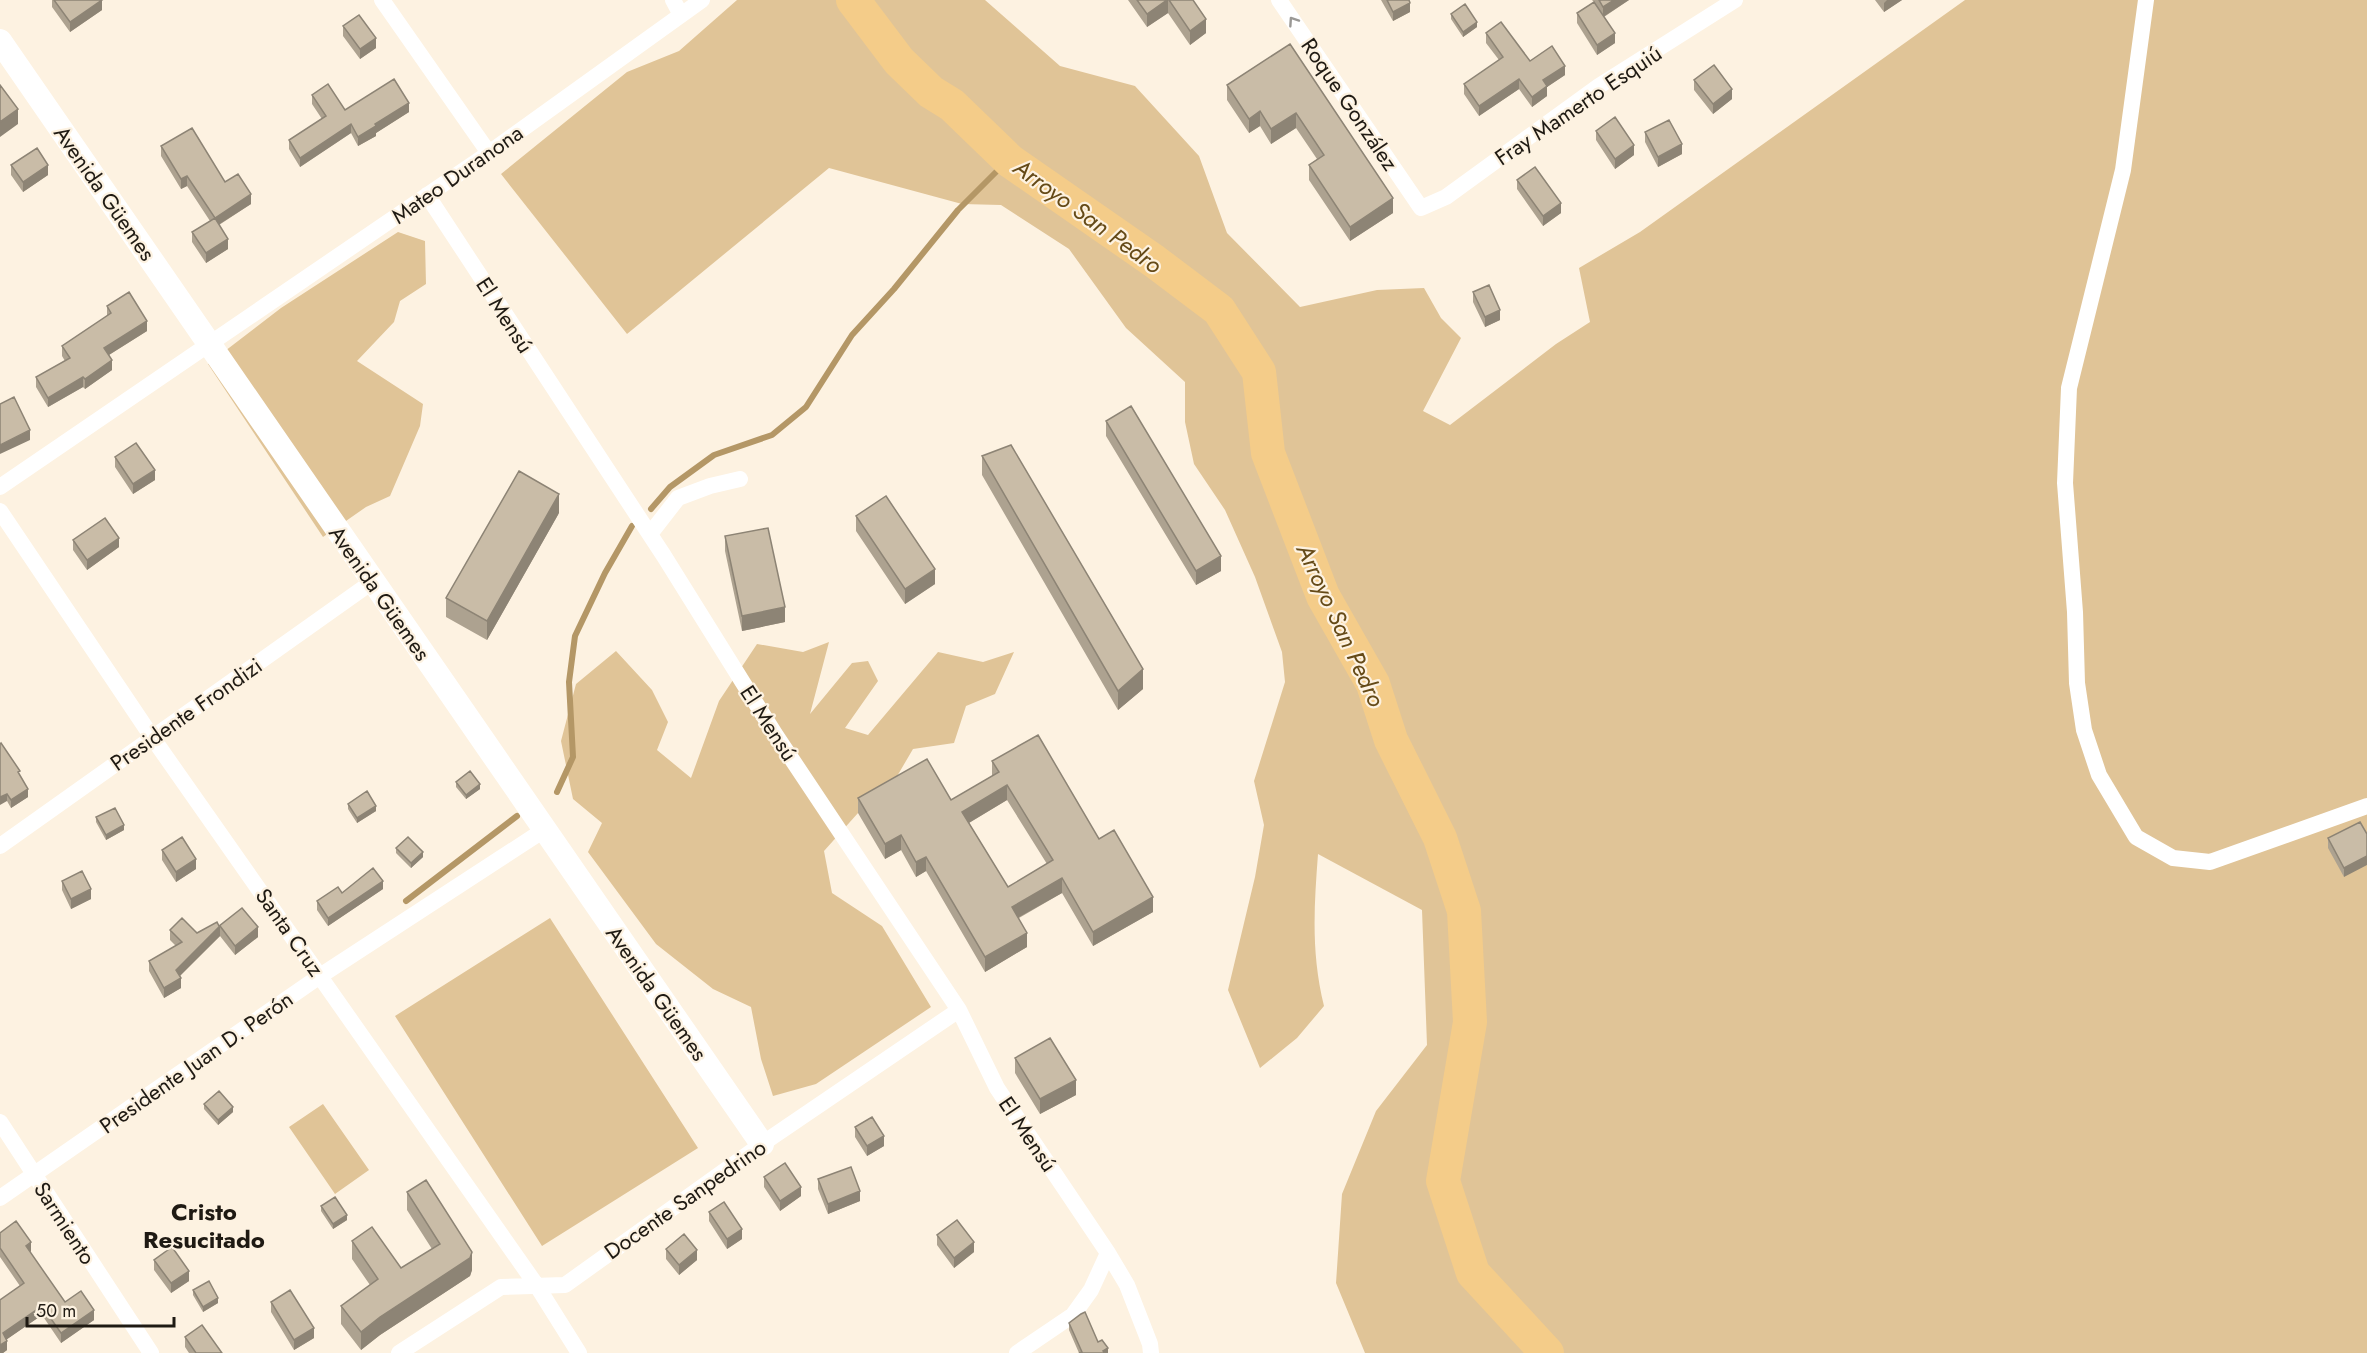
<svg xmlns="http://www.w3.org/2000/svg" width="2367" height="1353" viewBox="0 0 2367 1353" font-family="Jost,sans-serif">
  <rect width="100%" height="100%" fill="#fdf2e1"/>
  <path fill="#e0c497" d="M737 0H985L1060 66 1135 86 1199 156 1227 233 1300 307 1377 290 1424 288 1441 318 1461 338 1423 411 1450 425 1556 344 1590 322 1579 268 1640 232 1965 0H2367V1353H1365L1336 1283 1342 1194 1376 1111 1427 1045 1422 910 1318 854C1314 908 1311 953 1324 1006L1297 1038 1260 1068 1228 990 1255 877 1264 825 1254 781 1285 682 1282 652 1255 577 1225 510 1194 464 1185 422V382L1126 328 1069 249 1001 205 962 204 829 168 627 334 501 174 627 72 679 51Z
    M398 232 425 241 426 284 400 301 394 322 357 361 423 404 420 426 390 496 366 507 323 537 208 364 281 308Z
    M829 642 810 714 852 663 868 661 878 681 845 728 868 735 938 652 983 662 1014 652 995 694 966 706 954 743 913 749 896 778 902 788 858 813 824 851 832 893 882 926 931 1007 816 1084 773 1096 761 1059 751 1007 713 989 656 944 588 852 602 823 573 799 561 741 576 684 616 651 652 690 668 722 657 750 691 778 719 701 757 644 803 652Z
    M550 918 698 1148 542 1246 395 1016Z
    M323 1104 369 1170 335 1194 289 1127Z"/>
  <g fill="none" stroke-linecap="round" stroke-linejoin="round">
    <path stroke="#b49766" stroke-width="6" d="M651 509 670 487 714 455 772 435 806 407 852 335 894 289 958 210 998 170 1010 161
      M557 792 573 757 569 682 575 636 605 573 632 526
      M406 901 517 816"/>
    <path stroke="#f4cc89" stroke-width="34" d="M853 0 899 61 931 92 952 105 1010 161 1154 261 1219 310 1259 372 1268 453 1323 596 1373 684 1391 740 1440 838 1464 911 1470 1022 1443 1181 1473 1273 1547 1353"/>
    <path stroke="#fff" stroke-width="16" d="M382 0 489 153
      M673 0 681 15
      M1279 0 1421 208 1446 197 1599 86 1735 0
      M2146 0 2123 170 2069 388 2065 483 2075 612 2077 683 2084 730 2099 775 2136 837 2173 858 2210 862 2367 806
      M427 195 664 556 775 734 959 1010 997 1088 1108 1253 1127 1285 1150 1344 1151 1353
      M0 487 489 153 702 0
      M0 511 152 737 537 1286 579 1353
      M650 534 678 498 710 486 740 479
      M0 846 372 582
      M0 1122 151 1353
      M0 1198 320 976 544 830
      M399 1353 501 1287 565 1285 762 1144 959 1010
      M1017 1353 1073 1315 1091 1290 1108 1253"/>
    <path stroke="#fff" stroke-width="24" d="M0 41 762 1144"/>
  </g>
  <path fill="#ada290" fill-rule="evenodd" d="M52 0H102V10L70 32 52 7Z
    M1128 0H1193L1206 33 1190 45 1168 13 1147 27Z
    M1381 0H1409L1410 12 1393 21Z
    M1592 0H1629L1604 17 1615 43 1597 55 1577 23V13L1594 2Z
    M1875 0H1902L1884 12Z
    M1451 14 1477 27 1463 37 1451 19Z
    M343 26 376 48 360 59 343 36Z
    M1486 33 1530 61 1565 75 1547 87V96L1532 107 1519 89 1479 116 1464 94V84L1499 60 1486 43Z
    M1290 44 1393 213 1350 241 1309 180V165L1317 159 1296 128 1271 144 1260 126 1249 133 1227 100V85Z
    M1694 80 1732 99 1713 114 1694 90Z
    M312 95 345 110 409 112 376 133V136L358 146 351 133 300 167 289 149V140L322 119 312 104Z
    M1596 131 1634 155 1615 169 1596 140Z
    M1645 132 1682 154 1658 167 1645 142Z
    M161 146 225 182 251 204 219 225 228 249 206 263 192 242V232L210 221 187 186 181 189 161 156Z
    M11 165 48 175 23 192 11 175Z
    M1517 180 1561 213 1543 226 1517 189Z
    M1473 292 1500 320 1485 327 1473 302Z
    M107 306 147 331 109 355 112 370 85 389 83 387 48 407 36 387V377L65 361 62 356V346L107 316Z
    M1106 421 1221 571 1196 585 1106 436Z
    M982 456 1143 689 1118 710 982 475Z
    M115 457 155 480 133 494 115 467Z
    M559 513 487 640 446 617V598Z
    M856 516 935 584 905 604 856 531Z
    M725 536 785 622 742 631 725 551Z
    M73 540 119 547 87 570 73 550Z
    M0 744 20 776 28 797 11 808 7 801Z
    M992 761 1099 839 1153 912 1093 946 1062 893 1019 918 1027 947 985 972 926 871 916 877 901 850 885 859 858 813V798L951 800 992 776ZM1007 800 1047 864 1008 887 969 823Z
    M456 782 480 789 466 799 456 787Z
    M348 804 376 811 357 823 348 809Z
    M96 817 124 830 106 840 96 822Z
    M2360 822 2344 877 2328 848V838Z
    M396 848 423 857 411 868 396 853Z
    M162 850 196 869 176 882 162 860Z
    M62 881 91 899 71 909 62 890Z
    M383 889 328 926 317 910V901L342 893Z
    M219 926 258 937 235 955 220 936 179 976 181 988 164 998 149 971V961L176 946 170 940V930L197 933Z
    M1015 1058 1076 1095 1040 1114 1015 1073Z
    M204 1104 233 1112 218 1125 204 1109Z
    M855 1127 884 1146 867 1156 855 1137Z
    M764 1177 801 1196 780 1211 764 1187Z
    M818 1179 860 1201 828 1214 818 1189Z
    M407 1192 472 1270 470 1276 380 1335 361 1350 341 1324V1306L370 1285 352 1259V1241L401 1268 432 1249 407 1210Z
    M321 1206 347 1220 333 1229 321 1211Z
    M709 1212 742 1239 727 1249 709 1221Z
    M0 1233 31 1251 30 1252 65 1302 94 1320 61 1343 42 1315 7 1339V1350L3 1353 20 1286 0 1257Z
    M937 1235 974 1252 954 1268 937 1245Z
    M666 1249 697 1260 679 1275 666 1259Z
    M154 1260 189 1281 171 1293 154 1270Z
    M193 1290 218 1303 203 1312 193 1295Z
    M271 1302 314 1338 294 1350 271 1312Z
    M1069 1323 1098 1342 1108 1353H1079L1069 1330Z
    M185 1337 222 1353H189L185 1347Z"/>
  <path fill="#8d8475" d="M102 0V10L70 32V22Z
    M1167 0H1168V13L1147 27V14Z
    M1614 0H1629L1603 17V7Z
    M1887 0H1902L1884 12V3Z
    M1410 3V12L1393 21V12Z
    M1206 19V33L1190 45V31Z
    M1477 22V27L1463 37V32Z
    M1615 33V43L1597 55V45Z
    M376 38V48L360 59V49Z
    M1565 66V75L1547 87V96L1532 107V97L1543 80Z
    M1519 79V89L1479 116V106Z
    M1732 89V99L1713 114V104Z
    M409 103V112L376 133V136L358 146V137L375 124Z
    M18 109V124L0 137V122Z
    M1260 111V126L1249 133V119Z
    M1296 113V128L1271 144V129Z
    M351 124V133L300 167V158Z
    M1682 144V154L1658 167V157Z
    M1634 145V155L1615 169V159Z
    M48 165V175L23 192V182Z
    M187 176V186L181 189V179Z
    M251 194V204L215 227V218Z
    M1393 198V213L1350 241V227Z
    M1561 203V213L1543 226V216Z
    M228 239V249L206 263V253Z
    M1500 310V320L1485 327V317Z
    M147 321V331L104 358V348Z
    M112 360V370L85 389V379Z
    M83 377V387L48 407V398Z
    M30 430V440L0 454V445Z
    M155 470V480L133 494V484Z
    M559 494V513L487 640V621Z
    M119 538V547L87 570V560Z
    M1221 556V571L1196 585V571Z
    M935 569V584L905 604V589Z
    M785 607V622L742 631V616Z
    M1143 669V689L1118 710V691Z
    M480 784V789L466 799V795Z
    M1007 785V800L962 827V812Z
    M28 789V797L11 808V800Z
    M7 794V801L0 805V797Z
    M376 806V811L357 823V818Z
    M124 825V830L106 840V835Z
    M901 835V850L885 859V844Z
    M423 852V857L411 868V863Z
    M2367 856V865L2344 877V868Z
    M926 857V871L916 877V862Z
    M196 859V869L176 882V872Z
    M1062 878V893L1012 921V907Z
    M383 881V889L328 926V918Z
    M91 889V899L71 909V899Z
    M1153 897V912L1093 946V932Z
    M220 926V936L176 980V970Z
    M258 927V937L235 955V946Z
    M1027 933V947L985 972V957Z
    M181 978V988L164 998V988Z
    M1076 1080V1095L1040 1114V1099Z
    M233 1107V1112L218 1125V1120Z
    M884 1136V1146L867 1156V1146Z
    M801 1187V1196L780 1211V1201Z
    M860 1191V1201L828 1214V1204Z
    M347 1215V1220L333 1229V1224Z
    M742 1229V1239L727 1249V1239Z
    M31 1242V1251L26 1256V1246Z
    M974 1242V1252L954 1268V1258Z
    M697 1250V1260L679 1275V1265Z
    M472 1252V1270L470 1276 380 1335 361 1350V1332L380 1317Z
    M189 1271V1281L171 1293V1283Z
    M218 1298V1303L203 1312V1307Z
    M42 1306V1315L3 1342V1333Z
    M94 1310V1320L61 1343V1333Z
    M314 1328V1338L294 1350V1340Z
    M7 1341V1350L3 1353H0V1345Z
    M1108 1348V1353H1103V1351Z"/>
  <path fill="#c9bca7" stroke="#8d8475" stroke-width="1.5" fill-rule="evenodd" d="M54 0H102L70 22Z
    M1137 0H1167L1147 14Z
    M1169 0H1193L1206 19 1190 31Z
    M1387 0H1409L1410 3 1393 12Z
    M1599 0H1614L1603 7Z
    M1594 2 1615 33 1597 45 1577 13Z
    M1465 4 1477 22 1463 32 1451 14Z
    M359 15 376 38 360 49 343 26Z
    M1501 22 1530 61 1552 46 1565 66 1543 80 1547 86 1532 97 1519 79 1479 106 1464 84 1503 57 1486 33Z
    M1290 44 1393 198 1350 227 1309 165 1324 155 1296 113 1271 129 1260 111 1249 119 1227 85Z
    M1714 65 1732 89 1713 104 1694 80Z
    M394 79 409 103 375 124 376 126 358 137 351 124 300 158 289 140 326 116 312 95 328 84 345 110Z
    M0 85 18 109 0 122Z
    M1615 117 1634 145 1615 159 1596 131Z
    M1669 120 1682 144 1658 157 1645 132Z
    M192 128 225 182 238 174 251 194 215 218 187 176 181 179 161 146Z
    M37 148 48 165 23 182 11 165Z
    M1535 167 1561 203 1543 216 1517 180Z
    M215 218 228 239 206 253 192 232Z
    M1489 285 1500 310 1485 317 1473 292Z
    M129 292 147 321 104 348 112 360 85 379 83 377 48 398 36 377 70 358 62 346 111 313 107 306Z
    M14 397 30 430 0 445V404Z
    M1131 406 1221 556 1196 571 1106 421Z
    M136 443 155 470 133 484 115 457Z
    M1011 445 1143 669 1118 691 982 456Z
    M519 471 559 494 487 621 446 598Z
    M886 496 935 569 905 589 856 516Z
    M105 518 119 538 87 560 73 540Z
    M768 528 785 607 742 616 725 536Z
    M1038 735 1099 839 1114 830 1153 897 1093 932 1062 878 1012 907 1027 933 985 957 926 857 916 862 901 835 885 844 858 798 927 759 951 800 999 772 992 761ZM1007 785 1053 860 1008 887 962 812Z
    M1 743 20 771 18 772 28 789 11 800 7 794 0 797V744Z
    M470 771 480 784 466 795 456 782Z
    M367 791 376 806 357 818 348 804Z
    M115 808 124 825 106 835 96 817Z
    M2360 822 2367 834V856L2344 868 2328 838Z
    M182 837 196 859 176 872 162 850Z
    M408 837 423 852 411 863 396 848Z
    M373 868 383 881 328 918 317 901 338 887 342 893Z
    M82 871 91 889 71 899 62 881Z
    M242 908 258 927 235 946 220 926 176 970 181 978 164 988 149 961 182 942 170 930 182 918 197 933 217 922 219 926Z
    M1050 1038 1076 1080 1040 1099 1015 1058Z
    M219 1091 233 1107 218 1120 204 1104Z
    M872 1117 884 1136 867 1146 855 1127Z
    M785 1163 801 1187 780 1201 764 1177Z
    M851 1167 860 1191 828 1204 818 1179Z
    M426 1180 472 1252 470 1258 380 1317 361 1332 341 1306 378 1279 352 1241 372 1227 401 1268 440 1244 407 1192Z
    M335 1197 347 1215 333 1224 321 1206Z
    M724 1202 742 1229 727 1239 709 1212Z
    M957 1220 974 1242 954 1258 937 1235Z
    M16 1221 31 1242 26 1246 65 1302 81 1291 94 1310 61 1333 42 1306 3 1333 7 1341 0 1345V1300L24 1283 0 1248V1233Z
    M684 1234 697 1250 679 1265 666 1249Z
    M172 1247 189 1271 171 1283 154 1260Z
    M209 1281 218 1298 203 1307 193 1290Z
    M290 1290 314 1328 294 1340 271 1302Z
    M1085 1312 1098 1342 1102 1340 1108 1348 1103 1351 1105 1353H1079L1082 1352 1069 1323 1081 1314Z
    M202 1325 222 1353H196L185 1337Z"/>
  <defs><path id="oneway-chevron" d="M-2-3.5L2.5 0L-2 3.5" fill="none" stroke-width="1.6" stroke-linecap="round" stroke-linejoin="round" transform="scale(1.5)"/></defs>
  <use stroke="#9a9895" href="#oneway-chevron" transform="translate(1293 21) rotate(-124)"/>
  <g text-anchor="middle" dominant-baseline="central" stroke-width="4.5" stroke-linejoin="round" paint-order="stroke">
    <g font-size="22" fill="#1f1a13" stroke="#fdf2e1">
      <text transform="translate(1350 104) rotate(56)">Roque González</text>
      <text transform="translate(1578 105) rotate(-34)">Fray Mamerto Esquiú</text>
      <text transform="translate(457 174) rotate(-35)">Mateo Duranona</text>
      <text transform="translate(105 193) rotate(55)">Avenida Güemes</text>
      <text transform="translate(505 315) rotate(57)">El Mensú</text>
      <text transform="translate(380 593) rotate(55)">Avenida Güemes</text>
      <text transform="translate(186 714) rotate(-35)">Presidente Frondizi</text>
      <text transform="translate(769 723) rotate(57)">El Mensú</text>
      <text transform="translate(290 932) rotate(55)">Santa Cruz</text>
      <text transform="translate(657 993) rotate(55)">Avenida Güemes</text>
      <text transform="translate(196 1062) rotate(-35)">Presidente Juan D. Perón</text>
      <text transform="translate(1028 1134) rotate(56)">El Mensú</text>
      <text transform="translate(685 1199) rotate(-35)">Docente Sanpedrino</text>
      <text transform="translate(65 1223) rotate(57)">Sarmiento</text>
    </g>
    <g font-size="24" font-style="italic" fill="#654a17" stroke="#fdf2e1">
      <text transform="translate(1088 216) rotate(36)">Arroyo San Pedro</text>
      <text transform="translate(1341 625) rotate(65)">Arroyo San Pedro</text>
    </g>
    <g font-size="24" font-weight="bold" fill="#1f1a13" stroke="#fdf2e1">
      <text x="204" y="1211">Cristo<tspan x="204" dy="28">Resucitado</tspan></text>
    </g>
  </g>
  <path d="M27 1317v9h147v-9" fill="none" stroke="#1f1a13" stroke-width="3"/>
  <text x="36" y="1317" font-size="18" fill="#1f1a13" stroke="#fdf2e1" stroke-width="4.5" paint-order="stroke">50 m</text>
</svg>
